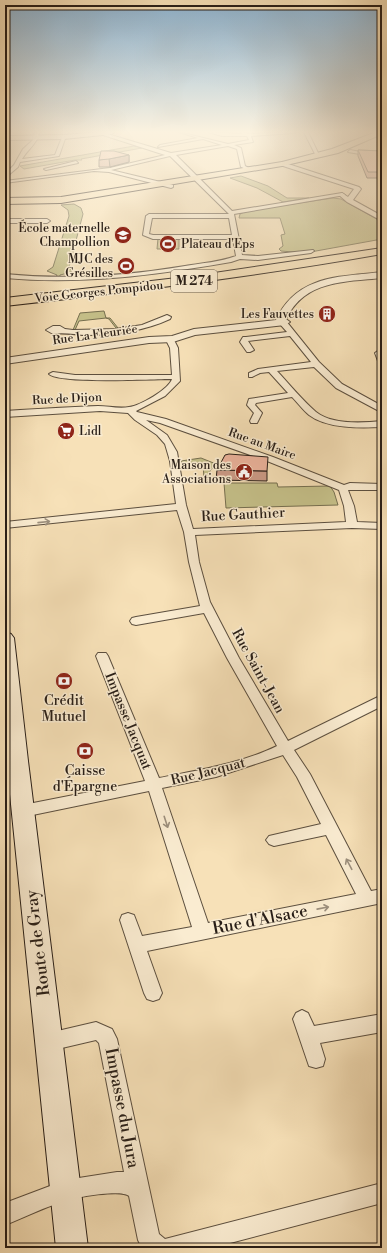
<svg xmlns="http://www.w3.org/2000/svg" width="387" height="1253" viewBox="0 0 387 1253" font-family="'Libre Bodoni',serif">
  <rect width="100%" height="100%" fill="#f7e1b8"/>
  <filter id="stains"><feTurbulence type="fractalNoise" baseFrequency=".005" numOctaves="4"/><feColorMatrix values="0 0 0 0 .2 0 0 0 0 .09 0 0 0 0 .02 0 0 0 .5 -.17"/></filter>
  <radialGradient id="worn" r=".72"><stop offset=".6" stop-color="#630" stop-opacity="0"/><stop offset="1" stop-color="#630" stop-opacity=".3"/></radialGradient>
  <path fill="#c5c089" stroke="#766f50" d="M134 146 142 148 81 159 82 160H75L24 169 20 166Z
    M241 176 268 186 287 198H309L283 202 257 188 230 178Z
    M333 198 341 199 382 222V239L305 253 281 251 279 249 283 246 281 235 285 234 280 218H239L240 214 246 211Z
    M74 204 81 208 83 214 69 267 72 271 68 273 60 275 59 279H55L57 275 47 271 53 267 69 216 68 210 61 205Z
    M158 238H179V249H157Z
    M104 311 106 318H110L118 328H116L109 319 106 318 79 321 75 330H73L80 313Z
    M201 458 216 464 210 471 207 482H184L183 479H204L203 463H182L181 461Z
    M224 483H277L278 487 330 486 334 492 338 505 226 508Z"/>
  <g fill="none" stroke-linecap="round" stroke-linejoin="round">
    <defs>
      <path id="minor" d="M35 132H39C38 143 28 149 22 159L55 155 62 137 66 136 59 156 20 162 18 167 5 178V174L14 165 23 149 34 139Z
        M101 132 171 153 222 145 203 139 158 147 160 145 198 138 179 132 228 144 249 140 247 136H222L208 132 243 134 241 132 250 134 296 132 294 133 251 136 253 142 234 145 241 148 245 166 251 169 249 170 241 167 237 149 228 146 176 155 232 211 342 193 345 195 234 214 242 255 258 256 313 250 314 251 311 253 258 260 240 259 231 262C156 275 82 285 5 278V274C66 280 125 276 185 266 202 263 220 262 236 256L233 239H153L143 235 146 216 149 214H229L170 156 111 170 173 185V187L171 188 109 172 94 171 5 183V181L110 168 165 155 100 134ZM152 218H229L232 235H153L149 234Z
        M304 132H308L320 157 316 156Z
        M350 150 366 153H382V155H366L348 152Z
        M76 161 78 163 46 170 44 169Z
        M5 219H47L50 221 47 223H5Z
        M167 315 171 317 170 319C144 331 116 335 87 335 76 335 64 332 53 334L46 330 53 326H60L65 329 73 330 116 329 142 325Z
        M280 321H286L319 362 342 384 382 406V412L379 411 336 388 314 367 277 371C289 384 303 401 316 412 332 425 363 423 382 421V427C361 428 327 429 309 415 303 410 298 403 292 397L256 403 255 405 262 413 257 423H251L250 421 254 413 247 405 249 399 288 393 269 372 260 373 252 377H249V373L258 369 311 362 290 336 248 341 254 350 250 352H247L240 342 243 337H246L287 332 279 323Z
        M168 340H174L178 348 180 381 165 396 136 411 137 412 166 419 273 457 344 485 350 483 382 484V490H348L354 506 357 522 382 523V529L352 528 195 535 199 562 210 602 239 658 288 741 382 695V706L294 750 310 774 371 891 382 889V903L147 951 162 993 159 999 153 1001 147 999 144 993 120 920 122 915 128 913 134 915 142 936 192 927 149 791 23 817 18 815 16 811 18 807 23 805 145 781 96 656 98 653H106L108 656 159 778C198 770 240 764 277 746L227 658 204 613 136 625 132 624 130 621 132 618 136 617 200 606 189 562 184 532 177 510 5 528V522L176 504 170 461 165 444 157 435 135 420 128 413 100 411 5 417V411C36 409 67 407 98 406 108 406 119 409 129 407 140 406 169 389 172 379 152 379 60 384 49 374L53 372 75 375H172L170 348 167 342ZM146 420 160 423 267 461 339 490 344 506 346 522 193 529 186 505 177 452 167 435ZM283 755 297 777 321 824 269 836 266 840 269 844 274 846 326 835 356 894 208 923 162 788 216 777Z
        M379 350H382V363L378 361 375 353Z
        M302 1010 308 1013 314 1026 382 1014V1032L320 1043 325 1059 323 1066 316 1068 309 1066 293 1019 296 1013Z
        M96 1022 112 1029 117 1039 159 1234 165 1239 382 1183V1203L211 1248H142L138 1240 129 1196C121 1189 76 1197 65 1201 45 1207 25 1217 5 1225V1203L66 1180 117 1172H124L99 1043 96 1040 49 1051 42 1048 40 1042 42 1036 49 1033Z"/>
      <path id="tertiary" d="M282 162 359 187 361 189 353 200 382 216V221L347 202 339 195 342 193 348 197 354 189 280 165 279 164Z
        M382 272V278C344 282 305 280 286 319L290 322 285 325 195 335 173 342 149 343 5 364V358L149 337 172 336 194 329 276 320C297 275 339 277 382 272Z"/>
      <path id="secondary" d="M98 132H115L112 134 64 139 5 140V136L64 135Z
        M5 632 11 634 14 638 28 761 88 1248H56L5 745Z"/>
      <path id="primary" d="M376 132H382V134L338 153 282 166 61 203 5 204V198L61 197 282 162 332 149Z"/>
      <path id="trunk" d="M382 248V254C257 276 131 292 5 306V298L194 276Z"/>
    </defs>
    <use href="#minor" stroke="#5c4f3f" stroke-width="2"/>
    <use href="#tertiary" stroke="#5c4f3f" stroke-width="2"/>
    <use href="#secondary" stroke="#281e17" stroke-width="2"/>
    <use href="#primary" stroke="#281e17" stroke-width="2"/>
    <use href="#trunk" stroke="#281e17" stroke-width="2"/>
    <use href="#minor" fill="#faecd1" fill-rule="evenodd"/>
    <use href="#tertiary" fill="#faecd1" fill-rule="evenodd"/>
    <use href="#secondary" fill="#faecd1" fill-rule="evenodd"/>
    <use href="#primary" fill="#f7e1b8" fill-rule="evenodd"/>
    <use href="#trunk" fill="#f7e1b8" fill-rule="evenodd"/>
  </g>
  <path fill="#cb9a86" stroke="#281e17" d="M358 150 382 151V178H367L358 156Z
    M129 155V162L110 167H99V160Z
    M217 470 267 471V481L216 480Z"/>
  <path fill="#a57d6d" stroke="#281e17" d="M129 155V162L110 167 109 159Z"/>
  <path fill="#ecb39c" stroke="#281e17" d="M358 150 382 151V172H368Z
    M101 151H114L129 155 109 159 99 160Z
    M229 454 268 457 267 471 217 470 225 455Z"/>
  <defs><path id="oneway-shaft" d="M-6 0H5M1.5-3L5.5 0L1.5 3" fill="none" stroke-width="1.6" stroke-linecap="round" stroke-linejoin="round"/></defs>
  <g stroke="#9c8f7d">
    <use href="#oneway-shaft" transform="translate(44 522) rotate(-6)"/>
    <use href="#oneway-shaft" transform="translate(166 822) rotate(72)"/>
    <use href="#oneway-shaft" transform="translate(349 864) rotate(-118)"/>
    <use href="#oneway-shaft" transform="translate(323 908) rotate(-11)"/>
  </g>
  <linearGradient id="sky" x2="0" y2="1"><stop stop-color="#8db6d6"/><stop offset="0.43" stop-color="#fbf2df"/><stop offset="1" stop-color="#fbf2df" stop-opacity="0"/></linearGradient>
  <rect width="387" height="307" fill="url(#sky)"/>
  <defs>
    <symbol id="school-disc" viewBox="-11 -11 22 22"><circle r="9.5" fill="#8f2418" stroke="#faecd1"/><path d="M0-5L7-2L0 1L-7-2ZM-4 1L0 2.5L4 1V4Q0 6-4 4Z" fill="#fff"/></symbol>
    <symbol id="stadium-disc" viewBox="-11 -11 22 22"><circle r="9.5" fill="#8f2418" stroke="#faecd1"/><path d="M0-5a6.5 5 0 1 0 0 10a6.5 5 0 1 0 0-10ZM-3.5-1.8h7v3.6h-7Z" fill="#fff"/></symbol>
    <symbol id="building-disc" viewBox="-11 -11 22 22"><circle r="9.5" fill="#8f2418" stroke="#faecd1"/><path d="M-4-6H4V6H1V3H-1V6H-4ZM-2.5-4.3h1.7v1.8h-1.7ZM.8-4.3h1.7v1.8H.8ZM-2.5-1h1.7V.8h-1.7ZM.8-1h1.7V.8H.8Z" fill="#fff"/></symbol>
    <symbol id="supermarket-disc" viewBox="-11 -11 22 22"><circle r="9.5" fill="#8f2418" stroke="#faecd1"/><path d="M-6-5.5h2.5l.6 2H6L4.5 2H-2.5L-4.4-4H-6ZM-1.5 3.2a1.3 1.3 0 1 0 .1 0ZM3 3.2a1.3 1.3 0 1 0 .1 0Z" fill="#fff"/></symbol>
    <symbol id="civic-disc" viewBox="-11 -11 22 22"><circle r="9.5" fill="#8f2418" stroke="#faecd1"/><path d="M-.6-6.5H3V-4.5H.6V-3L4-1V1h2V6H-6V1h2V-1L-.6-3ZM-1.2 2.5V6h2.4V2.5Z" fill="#fff"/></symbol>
    <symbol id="bank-disc" viewBox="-11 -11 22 22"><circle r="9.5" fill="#8f2418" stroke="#faecd1"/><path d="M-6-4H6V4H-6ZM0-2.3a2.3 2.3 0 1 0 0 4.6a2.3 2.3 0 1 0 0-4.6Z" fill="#fff"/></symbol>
  </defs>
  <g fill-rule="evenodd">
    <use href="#school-disc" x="113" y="225" width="20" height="20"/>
    <use href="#stadium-disc" x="158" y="234" width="20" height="20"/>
    <use href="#stadium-disc" x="116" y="256" width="20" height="20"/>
    <use href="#building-disc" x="317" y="304" width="20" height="20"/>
    <use href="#supermarket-disc" x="56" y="421" width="20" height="20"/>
    <use href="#civic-disc" x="234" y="462" width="20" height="20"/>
    <use href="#bank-disc" x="54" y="671" width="20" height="20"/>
    <use href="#bank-disc" x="75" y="741" width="20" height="20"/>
  </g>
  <g text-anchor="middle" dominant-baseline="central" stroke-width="3" stroke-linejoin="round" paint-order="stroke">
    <g font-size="12" fill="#281e17" stroke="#faecd1" text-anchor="end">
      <text x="110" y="228">École maternelle<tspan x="110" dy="14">Champollion</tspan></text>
      <text x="181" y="244" text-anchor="start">Plateau d'Eps</text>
      <text x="113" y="259">MJC des<tspan x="113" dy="14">Grésilles</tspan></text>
      <text x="314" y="314">Les Fauvettes</text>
      <text x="79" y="431" text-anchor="start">Lidl</text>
      <text x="231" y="465">Maison des<tspan x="231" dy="14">Associations</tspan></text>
    </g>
    <g font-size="12" fill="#281e17" stroke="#faecd1">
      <text transform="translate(99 292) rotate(-6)">Voie Georges Pompidou</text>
      <text transform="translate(95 335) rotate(-8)">Rue La Fleuriée</text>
      <text transform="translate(67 399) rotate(-3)">Rue de Dijon</text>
      <text transform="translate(262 444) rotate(20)">Rue au Maire</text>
    </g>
    <rect fill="#faecd1" stroke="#675c4f" stroke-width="1" x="171" y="270" width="46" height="22" rx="3"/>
    <g font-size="13" font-weight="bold" fill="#281e17">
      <text x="194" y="281">M 274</text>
    </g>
    <g font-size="14" fill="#281e17" stroke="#faecd1">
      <text transform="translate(243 515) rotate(-3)">Rue Gauthier</text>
      <text transform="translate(258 671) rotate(61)">Rue Saint-Jean</text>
      <text transform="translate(128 721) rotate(68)">Impasse Jacquat</text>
      <text transform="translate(208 772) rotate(-14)">Rue Jacquat</text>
    </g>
    <g font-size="14" fill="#281e17" stroke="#faecd1">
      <text x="64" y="701">Crédit<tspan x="64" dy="16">Mutuel</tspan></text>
      <text x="85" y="771">Caisse<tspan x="85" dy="16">d'Épargne</tspan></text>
    </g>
    <g font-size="17" fill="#281e17" stroke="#faecd1">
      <text transform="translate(260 920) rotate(-11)">Rue d'Alsace</text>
      <text transform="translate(38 943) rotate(-97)">Route de Gray</text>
      <text transform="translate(122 1108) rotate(79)">Impasse du Jura</text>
    </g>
  </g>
  <rect width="387" height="1253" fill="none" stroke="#f7e1b8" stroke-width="20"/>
  <rect x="6" y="6" width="375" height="1241" fill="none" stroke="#281e17" stroke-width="2"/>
  <rect x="10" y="10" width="367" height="1233" fill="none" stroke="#281e17"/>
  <rect width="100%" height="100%" filter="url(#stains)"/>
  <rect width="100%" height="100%" fill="url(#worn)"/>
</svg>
